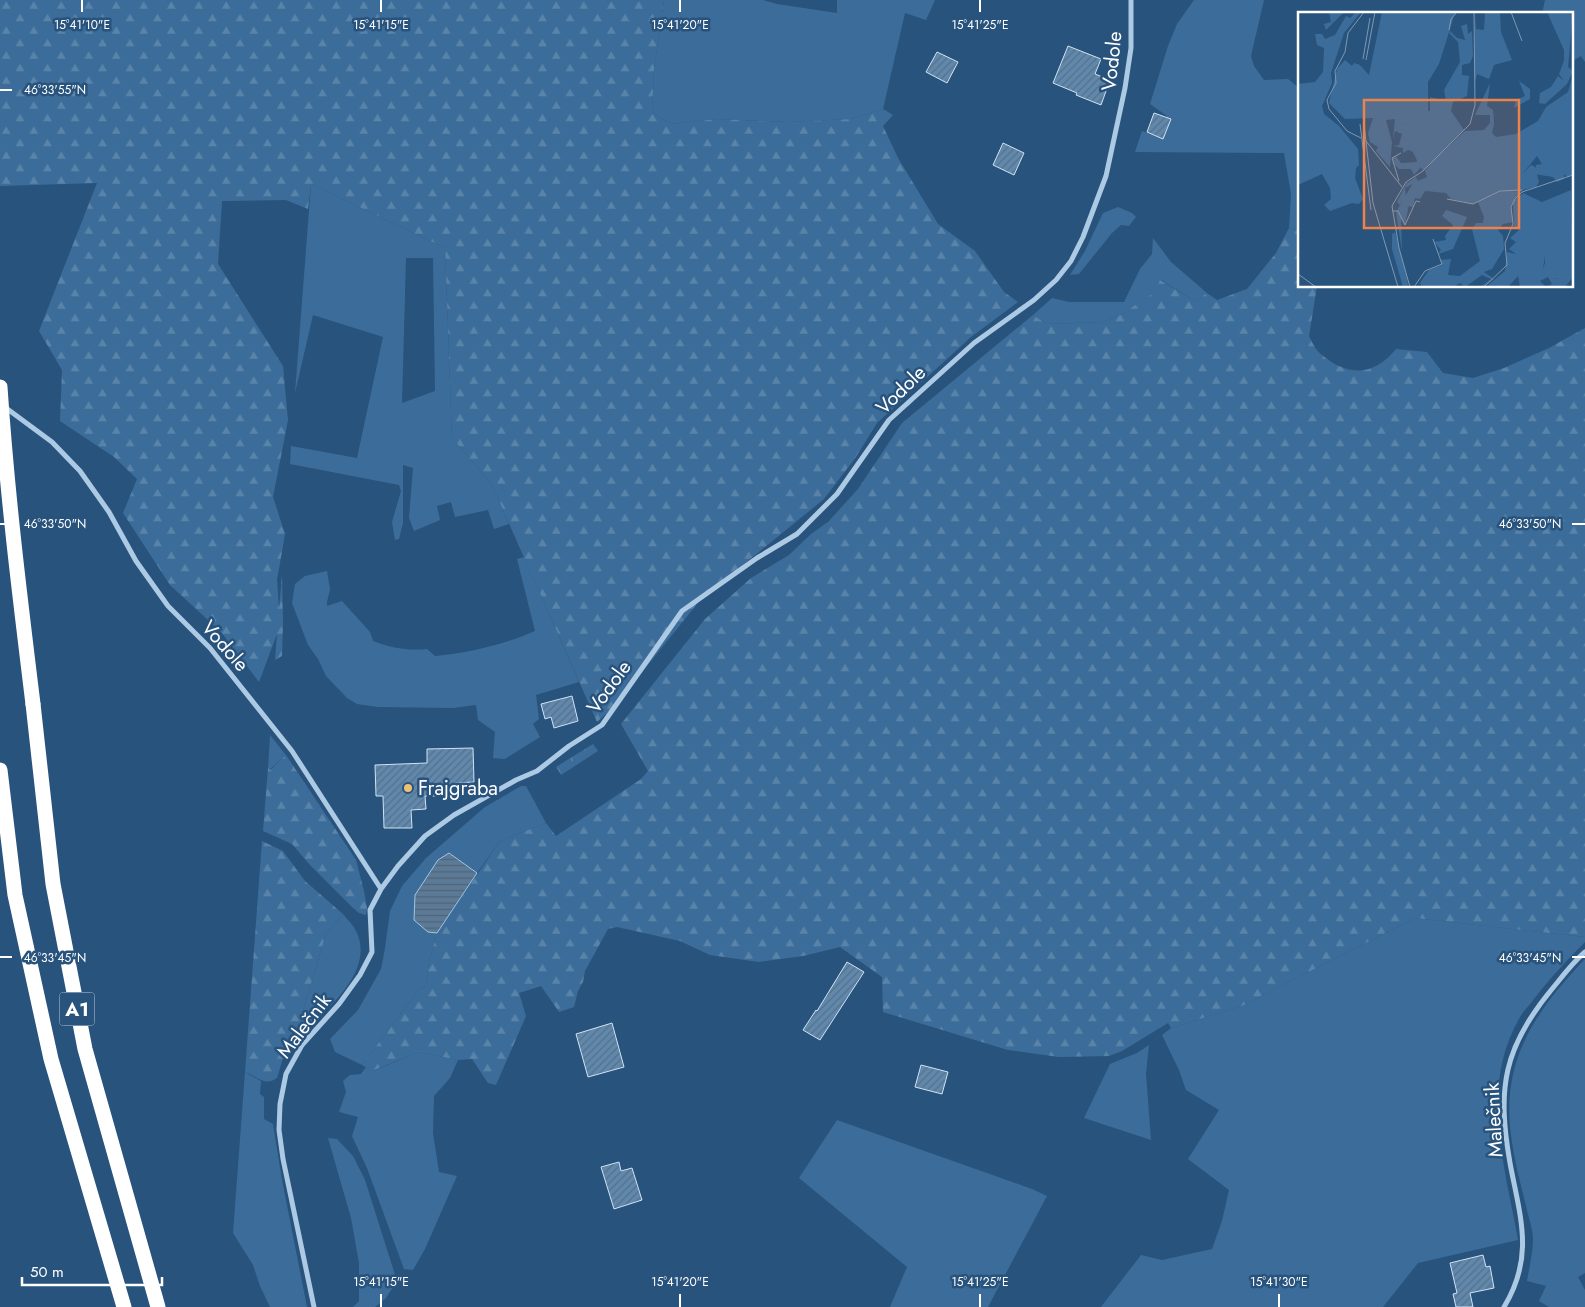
<svg xmlns="http://www.w3.org/2000/svg" width="1585" height="1307" viewBox="0 0 1585 1307" font-family="Jost,sans-serif">
  <defs>
    <pattern id="forest-firs" width="22" height="20" patternUnits="userSpaceOnUse" patternTransform="scale(1.25)"><rect width="22" height="20" fill="#3c6d9a"/><path d="M5 1l3.5 6h-7zM16 11l3.5 6h-7z" fill="#5983a9"/></pattern>
    <pattern id="park-crowns" width="20" height="18" patternUnits="userSpaceOnUse" patternTransform="scale(1.25)"><rect width="20" height="18" fill="#3c6d9a"/><path d="M2 6a3 3 0 1 1 6 0M12 15a3 3 0 1 1 6 0" fill="none" stroke="#5983a9"/></pattern>
    <pattern id="water-rules" width="6" height="5" patternUnits="userSpaceOnUse" patternTransform="scale(1.25)"><rect width="6" height="5" fill="#5b7a97"/><path d="M0 2.5h6" fill="none" stroke="#546372"/></pattern>
    <pattern id="building-hatch" width="6" height="6" patternUnits="userSpaceOnUse" patternTransform="scale(1.25)"><rect width="6" height="6" fill="#6088ad"/><path d="M-1 1l2-2M0 6l6-6M5 7l2-2" fill="none" stroke="#587086"/></pattern>
  </defs>
  <rect width="100%" height="100%" fill="#28537d"/>
  <path fill="#3c6d9a" fill-rule="evenodd" d="M664 0H763L777 4 837 13V0H935L926 20 905 13 883 109 850 119 789 122 717 119 671 124 652 113 654 69Z
    M1194 0H1264L1251 56 1254 66 1264 80 1288 79 1299 88V230L1289 228 1291 194 1284 153 1135 152 1142 131 1161 137 1167 116 1150 104 1168 46 1177 24Z
    M1545 0H1585V62L1581 56 1571 62V14H1542Z
    M311 184 445 248 452 438 491 483 509 524 494 529 488 510 455 517 451 502 437 506 440 520 414 531 409 518 413 468 403 465V523L399 539 395 540 392 522 401 491 399 485 290 464 291 446 357 458 383 337 313 315 295 393ZM406 258H433L435 391 402 403Z
    M1118 207 1132 213 1136 217 1129 226 1121 225 1112 233 1079 274 1070 275 1085 251 1103 213Z
    M1153 238 1171 262 1207 293 1195 301 1161 280 1156 292 1122 314 1103 322 1047 324 1033 315 1052 298 1069 302H1124L1140 269 1152 254Z
    M524 557 579 682 536 695 539 719 533 724 540 737 505 759 493 758 495 732 478 720 476 705 453 708 378 707 357 704 347 698 326 676 318 659 308 645 292 603 295 584 305 576 327 571 330 589 327 602V606L342 601 370 632 373 641C392 648 407 651 427 649L435 656C469 653 503 645 535 631L517 559Z
    M270 735 286 755 269 770 268 768Z
    M521 786H526L546 823 500 841 477 873 449 853 428 932 437 933 429 962 426 986 419 989 362 1065 335 1052 330 1039 358 1010 381 969 385 948 390 911 402 886 426 858 485 807Z
    M343 914C346 918 350 922 353 926 380 966 329 1008 303 1032L301 1027 302 1014 326 934Z
    M1415 918 1585 937V942C1567 960 1550 978 1534 999 1530 1005 1524 1010 1520 1017 1479 1087 1505 1166 1518 1240L1418 1263 1383 1307H1101L1141 1255 1162 1260 1212 1249 1222 1221 1229 1190 1188 1159 1219 1110 1186 1090 1179 1070 1162 1035 1171 1028 1242 1006Z
    M1585 959V1273L1578 1277 1585 1290V1307H1549L1539 1301 1546 1286 1527 1281C1529 1268 1533 1253 1533 1239 1533 1230 1529 1219 1527 1210 1521 1185 1514 1160 1511 1135 1501 1059 1536 1011 1585 959Z
    M1149 1045 1146 1074 1151 1140 1084 1118 1110 1064 1137 1053Z
    M419 1052 458 1060 450 1078 434 1096 433 1133 439 1172 457 1176 425 1249 413 1270 404 1269 367 1168 352 1136 358 1117 339 1112 346 1092 343 1081 350 1075 361 1074 366 1067 373 1071Z
    M245 1072 261 1081 260 1094 264 1097V1119L273 1124 282 1180 307 1307H270L260 1286 253 1265 233 1233Z
    M837 1120 1032 1189 1047 1196 988 1307H890L907 1267 799 1178Z
    M328 1138 337 1139 353 1156 365 1180 397 1281 386 1298 375 1307H353L359 1301V1263L351 1218Z"/>
  <path fill="url(#forest-firs)" d="M0 0H664L654 69 652 113 671 124 717 119 789 122 850 119 883 109 893 115 883 126 898 158 938 224 975 251 1004 292 1018 302 971 337 877 423 856 457 824 499 701 599 614 707 597 722 491 483 452 438 445 248 311 184 308 209 286 200 222 201 218 264 283 366 288 420 273 497 285 534 277 580 279 609 282 576 283 624 282 656 275 660 277 634 259 682 221 632 170 585 123 513 137 479 114 457 60 421 62 370 39 331 97 183 0 186Z
    M1289 228 1299 230V286H1317L1309 336C1312 342 1316 351 1322 355 1348 377 1374 376 1396 349L1427 352 1443 373 1473 378 1504 368 1549 348 1585 328V937L1415 918 1242 1006 1171 1028 1168 1023 1122 1051 1109 1056 1059 1057 1008 1050 883 1012 882 977 840 947 803 956 759 962 710 955 680 941 617 927 608 929 585 971 583 982 578 991 574 1007 559 1012 541 986 519 993 526 1016 496 1085 488 1083 472 1059 458 1060 419 1052 372 1071 362 1065 419 989 426 986 429 962 437 933 500 841 546 823 556 836 641 779 648 771 621 724 705 619 751 578 789 555 811 534 828 522 858 489 902 423 1033 315 1047 324 1103 322 1122 314 1155 292 1160 280 1195 301 1207 293 1217 300 1247 289 1276 253Z
    M286 755 356 860 364 891 367 908 366 915 359 913 352 907 310 865 292 844 263 831 268 768 270 770Z
    M262 841 283 851 305 881 343 914 326 934 302 1014 301 1027 303 1032 282 1061 277 1078C264 1087 257 1076 245 1072Z"/>
  <path fill="url(#park-crowns)" d="M593 744 598 751 561 775 556 767Z"/>
  <path fill="url(#water-rules)" stroke="#a2c6e5" d="M449 853 477 873 437 933 428 932 414 920 415 895 438 860Z"/>
  <path fill="url(#building-hatch)" stroke="#d0e3f4" d="M1068 46 1101 59 1095 74 1110 80 1101 105 1076 95 1077 93 1053 83Z
    M937 52 958 62 947 83 926 72Z
    M1154 113 1171 119 1163 139 1147 132Z
    M1003 143 1024 153 1014 175 993 165Z
    M572 696 578 721 554 728 551 717 545 719 541 704Z
    M473 748 474 782 455 783 450 786 440 787V796H425L426 809 411 810 412 828H384L383 796H376L375 765 427 763V749Z
    M847 962 864 972 820 1040 803 1030 816 1010 817 1011Z
    M612 1023 624 1067 588 1077 576 1034Z
    M921 1065 948 1072 942 1094 915 1087Z
    M619 1162 621 1171 632 1168 642 1200 614 1209 601 1167Z
    M1483 1255 1486 1267 1490 1266 1494 1288 1470 1293 1473 1307H1456L1453 1294 1457 1293 1450 1263Z"/>
  <g fill="none" stroke-linecap="round" stroke-linejoin="round">
    <path stroke="#adcae4" stroke-width="5" d="M6 408 52 442 80 471 109 512 136 561 168 606 210 648 292 751 381 889
      M314 1307 283 1159 279 1130 280 1104 286 1074 302 1045 339 1004 360 975 372 952 370 910 381 889 398 866 425 836 454 815 516 780 537 771 569 746 602 725 682 611 757 558 797 534 837 494 889 420 974 343 1034 300 1056 280 1071 261 1083 237 1106 176 1125 88 1131 48V0
      M1504 1307C1535 1256 1520 1217 1510 1163 1497 1089 1503 1048 1552 989 1562 977 1573 962 1585 952"/>
    <path stroke="#fff" stroke-width="15" d="M33 704 53 884 85 1049 158 1307
      M0 770 15 895 51 1059 124 1307"/>
    <path stroke="#fff" stroke-width="15" d="M0 387C7 493 20 598 33 704"/>
  </g>
  <path fill="none" stroke="#fff" stroke-width="2" d="M82 0V12M381 0V12M680 0V12M980 0V12M0 90H12M0 524H12M1572 524H1585M0 957H12M1572 957H1585M381 1294V1307M680 1294V1307M980 1294V1307M1279 1294V1307"/>
  <circle fill="#ecc174" stroke="#28537d" stroke-width="2" cx="408" cy="788" r="5"/>
  <g text-anchor="middle" dominant-baseline="central" stroke-width="5" stroke-linejoin="round" paint-order="stroke">
    <rect fill="#28537d" stroke="#becbd8" stroke-width="1" x="59.5" y="992.5" width="35" height="33" rx="4"/>
    <g font-size="19" font-weight="bold" fill="#fff">
      <text x="77" y="1009">A1</text>
    </g>
    <g font-size="20" fill="#fff" stroke="#28537d">
      <text transform="translate(1112 61) rotate(-84)">Vodole</text>
      <text transform="translate(901 390) rotate(-44)">Vodole</text>
      <text transform="translate(225 646) rotate(49)">Vodole</text>
      <text transform="translate(609 687) rotate(-54)">Vodole</text>
      <text transform="translate(304 1026) rotate(-53)">Malečnik</text>
      <text transform="translate(1494 1120) rotate(-93)">Malečnik</text>
    </g>
    <g font-size="20" fill="#fff" stroke="#28537d" text-anchor="start">
      <text x="418" y="788">Frajgraba</text>
    </g>
  </g>
  <g transform="translate(1298 12)">
    <rect width="275" height="275" fill="#28537d"/>
    <path d="M177 0 178 17 186 18 187 0H202L203 20 214 48 196 53 191 67 179 62 177 70ZM249 0H275L270 55 275 59 269 72 247 92 241 91 242 81 253 75 260 64 266 69 261 62 266 49V38ZM169 12 170 22 174 19 175 44 172 51 164 53V63L171 64 169 84 155 90 153 99 132 101V85L148 89 146 78 162 50 160 30 152 22 151 18 159 26 167 28 163 14ZM221 69 232 77V87L216 96 218 88 227 84ZM192 71 189 94 195 98 196 112 192 111V103H177ZM97 106 110 113V131L116 140 110 138 105 141V136L95 134 101 133 104 122 97 119 95 127ZM118 143 123 155 116 163 113 157H101L96 152 95 146 98 144 103 151 119 150ZM233 153 237 155 241 170 238 175 225 178V161ZM118 165 120 169 107 176 108 185 102 192H111L107 213 103 207 104 240 98 200 102 193 99 190 108 172ZM205 178 222 180 213 194 215 210 205 212 200 218 205 224 206 237 194 257 186 260 196 267 185 275H182L193 267 184 263 167 275 162 271 155 275H124L122 271 131 258 144 253 142 248 153 247 150 263 162 264 182 249 174 217 178 211H185L186 205 180 190ZM273 178 275 265 267 275 259 274 261 266 255 267 252 263 228 275H222L220 264 210 275H188L207 259 209 240 218 242 211 237 218 230 212 226 221 218 216 214 215 190 225 181 244 190ZM247 236V251L245 257H239V237ZM148 198 169 205 155 237 140 242 143 238 136 230 148 228 147 224 155 213 144 204Z" fill="#3c6d9a" fill-rule="evenodd"/>
    <path d="M31 0H46L28 18 26 12 33 10ZM58 0H63L46 21 33 61 34 71 24 94 26 102 41 114 60 137 61 153 58 156 57 166 65 187 61 192 54 191 32 199 26 193 33 187 32 176 24 162 0 173V72L17 70 25 60 26 36 19 33 17 22H24L27 27 37 23 48 4 52 6ZM84 0 157 1 141 52 130 70V99H153L166 118 125 159 110 131V113L97 107 88 108 94 130 92 155 78 139 80 135 72 130 70 121 75 106 47 107 31 91 39 57 47 48 54 54 56 51 62 53 71 63ZM275 63V163L269 165 266 162V167L259 170 255 165 236 162 238 153 244 152 239 144 225 161V178L222 180 205 178 175 192 153 187 148 181 127 179 122 187 117 186 115 195 102 193 115 171 129 165 127 159 135 149 167 119 186 118 192 111 196 112 194 121 198 125 218 122 240 109 248 95 270 80ZM97 220 109 265 110 275H105L94 237V222ZM249 230 245 257H239V237ZM253 263 255 267 262 266 259 274 248 275 254 272 250 265 242 269 248 275H228L240 266Z" fill="#3c6d9a"/>
    <path fill="none" stroke="#7e98b1" stroke-width="1" d="M213 0 224 29M151 18 153 7 159 0M65 47 72 6M68 48 77 0M62 112 73 198M66 112 75 191 100 275M63 126 49 119 31 97 29 88 38 71 37 59 47 40 50 21 66 0M68 129 104 175M101 169 94 146 103 141M149 187 175 192 202 179 224 178M94 199H100L107 213 118 189 122 190M0 262 18 275M112 275 101 236 94 194 108 170 125 159 172 112 177 93 176 0M116 275 127 259 144 252 135 227M186 275 209 253 207 231 215 212 213 195 217 187 224 180 275 163"/>
    <path fill="#ee8249" fill-opacity="0.15" stroke="#ee8249" stroke-width="2.5" d="M66 88H221V216H66Z"/>
    <rect width="275" height="275" fill="none" stroke="#fff" stroke-width="2.5"/>
  </g>
  <g font-size="12" text-anchor="middle" fill="#fff" stroke="#28537d" stroke-width="5" stroke-linejoin="round" paint-order="stroke">
    <text x="82" y="29">15°41'10"E</text>
    <text x="381" y="29">15°41'15"E</text>
    <text x="680" y="29">15°41'20"E</text>
    <text x="980" y="29">15°41'25"E</text>
    <text x="55" y="94">46°33'55"N</text>
    <text x="55" y="528">46°33'50"N</text>
    <text x="1530" y="528">46°33'50"N</text>
    <text x="55" y="962">46°33'45"N</text>
    <text x="1530" y="962">46°33'45"N</text>
    <text x="381" y="1286">15°41'15"E</text>
    <text x="680" y="1286">15°41'20"E</text>
    <text x="980" y="1286">15°41'25"E</text>
    <text x="1279" y="1286">15°41'30"E</text>
  </g>
  <path d="M22 1277v8h140v-8" fill="none" stroke="#ffffff" stroke-width="2.5"/>
  <text x="30" y="1277" font-size="15" fill="#ffffff" stroke="#28537d" stroke-width="4" paint-order="stroke">50 m</text>
</svg>
